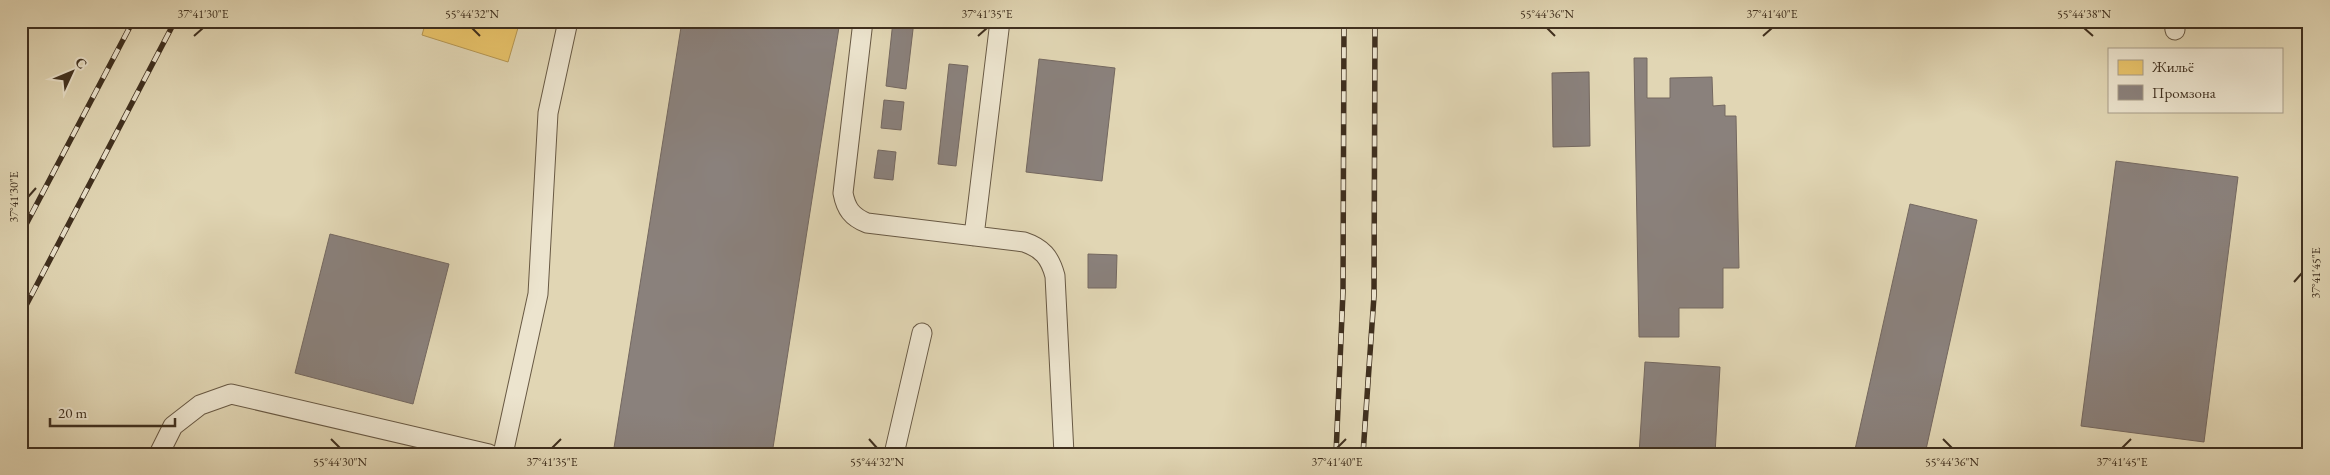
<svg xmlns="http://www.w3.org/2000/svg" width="2330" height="475" viewBox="0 0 2330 475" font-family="'EB Garamond',serif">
  <rect width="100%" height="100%" fill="#e1d6b4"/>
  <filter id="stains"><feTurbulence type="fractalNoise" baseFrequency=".004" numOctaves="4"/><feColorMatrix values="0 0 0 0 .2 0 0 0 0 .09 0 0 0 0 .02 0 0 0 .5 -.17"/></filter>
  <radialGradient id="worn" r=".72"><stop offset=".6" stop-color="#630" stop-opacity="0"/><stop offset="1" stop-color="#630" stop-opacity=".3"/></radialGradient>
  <path fill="#e9c46a" stroke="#b69753" d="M426 21H520L508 62 422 35Z"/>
  <path fill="#8a817c" stroke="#746860" d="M682 21H840L772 454H613Z
    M893 21H914L906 89 886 86Z
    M1634 58H1647V98H1670V78L1712 77 1713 106 1725 105V116H1736L1739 268H1723V308H1679V337H1639Z
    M1039 59 1115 68 1102 181 1026 172Z
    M949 64 968 66 956 166 938 164Z
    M1589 72 1590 146 1553 147 1552 73Z
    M884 100 904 102 901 130 881 128Z
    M878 150 896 152 893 180 874 178Z
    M2116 161 2238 177 2204 442 2081 426Z
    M1910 204 1977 220 1925 454H1854Z
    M330 234 449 264 413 404 295 373Z
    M1088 254 1117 255 1116 288H1088Z
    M1645 362 1720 367 1715 454H1639Z
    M195 450 211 454H194Z"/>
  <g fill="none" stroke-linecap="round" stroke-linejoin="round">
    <defs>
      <path id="lane" d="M863 21 843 193C846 209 852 217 867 223L1024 242C1042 248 1050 257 1055 276L1064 454
        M2174 21 2175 30
        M974 236 1000 21
        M159 454 173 426 200 405 231 394 489 454
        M503 454 538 294 548 113 568 21
        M894 454 922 333"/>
    </defs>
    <use href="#lane" stroke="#685944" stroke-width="21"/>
    <use href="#lane" stroke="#ece4ce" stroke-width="19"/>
    <defs>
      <path id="rail" d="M21 234 133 21
        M21 315 175 21
        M1336 454 1343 292 1344 21
        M1363 454 1374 296 1375 21"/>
    </defs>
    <use href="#rail" stroke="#3f2f1e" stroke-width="5.5"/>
    <use href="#rail" stroke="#ece4ce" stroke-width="4" stroke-dasharray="11" stroke-linecap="butt"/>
  </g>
  <path fill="none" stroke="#3f2f1e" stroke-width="2" d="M472 28 480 36M1547 28 1555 36M2084 28 2093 36M194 36 203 28M978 36 987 28M1763 36 1772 28M28 197 36 188M2294 282 2302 273M331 439 340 448M869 439 877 448M1943 439 1952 448M552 448 561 439M1337 448 1346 439M2122 448 2131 439"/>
  <rect width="2330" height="475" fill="none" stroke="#e1d6b4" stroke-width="55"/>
  <rect x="2108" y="48" width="175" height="65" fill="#ece4ce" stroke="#a79c88"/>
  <rect x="2118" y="60" width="25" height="15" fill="#e9c46a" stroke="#a79c88"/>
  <text x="2152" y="72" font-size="15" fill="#3f2f1e">Жильё</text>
  <rect x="2118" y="85" width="25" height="15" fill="#8a817c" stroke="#a79c88"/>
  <text x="2152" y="98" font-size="15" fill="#3f2f1e">Промзона</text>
  <g transform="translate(72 72) rotate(46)" stroke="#ece4ce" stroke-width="4" paint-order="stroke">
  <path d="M0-4L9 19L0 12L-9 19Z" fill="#3f2f1e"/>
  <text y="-8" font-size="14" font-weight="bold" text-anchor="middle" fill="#3f2f1e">С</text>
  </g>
  <path d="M50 418v8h125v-8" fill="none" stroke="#3f2f1e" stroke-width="2.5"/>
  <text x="58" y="418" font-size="15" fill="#3f2f1e" stroke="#ece4ce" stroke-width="4" paint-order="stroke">20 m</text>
  <rect x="28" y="28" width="2274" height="420" fill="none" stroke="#3f2f1e" stroke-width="2"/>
  <g font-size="12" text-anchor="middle" fill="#3f2f1e">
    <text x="203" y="18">37°41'30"E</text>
    <text x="472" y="18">55°44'32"N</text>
    <text x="987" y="18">37°41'35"E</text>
    <text x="1547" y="18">55°44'36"N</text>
    <text x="1772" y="18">37°41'40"E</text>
    <text x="2084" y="18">55°44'38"N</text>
    <text transform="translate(14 197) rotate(-90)" y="4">37°41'30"E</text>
    <text transform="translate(2316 273) rotate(-90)" y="4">37°41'45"E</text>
    <text x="340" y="466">55°44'30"N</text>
    <text x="552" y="466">37°41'35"E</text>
    <text x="877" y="466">55°44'32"N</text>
    <text x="1337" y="466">37°41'40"E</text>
    <text x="1952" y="466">55°44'36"N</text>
    <text x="2122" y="466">37°41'45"E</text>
  </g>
  <rect width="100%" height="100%" filter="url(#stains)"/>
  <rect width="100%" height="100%" fill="url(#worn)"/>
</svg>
